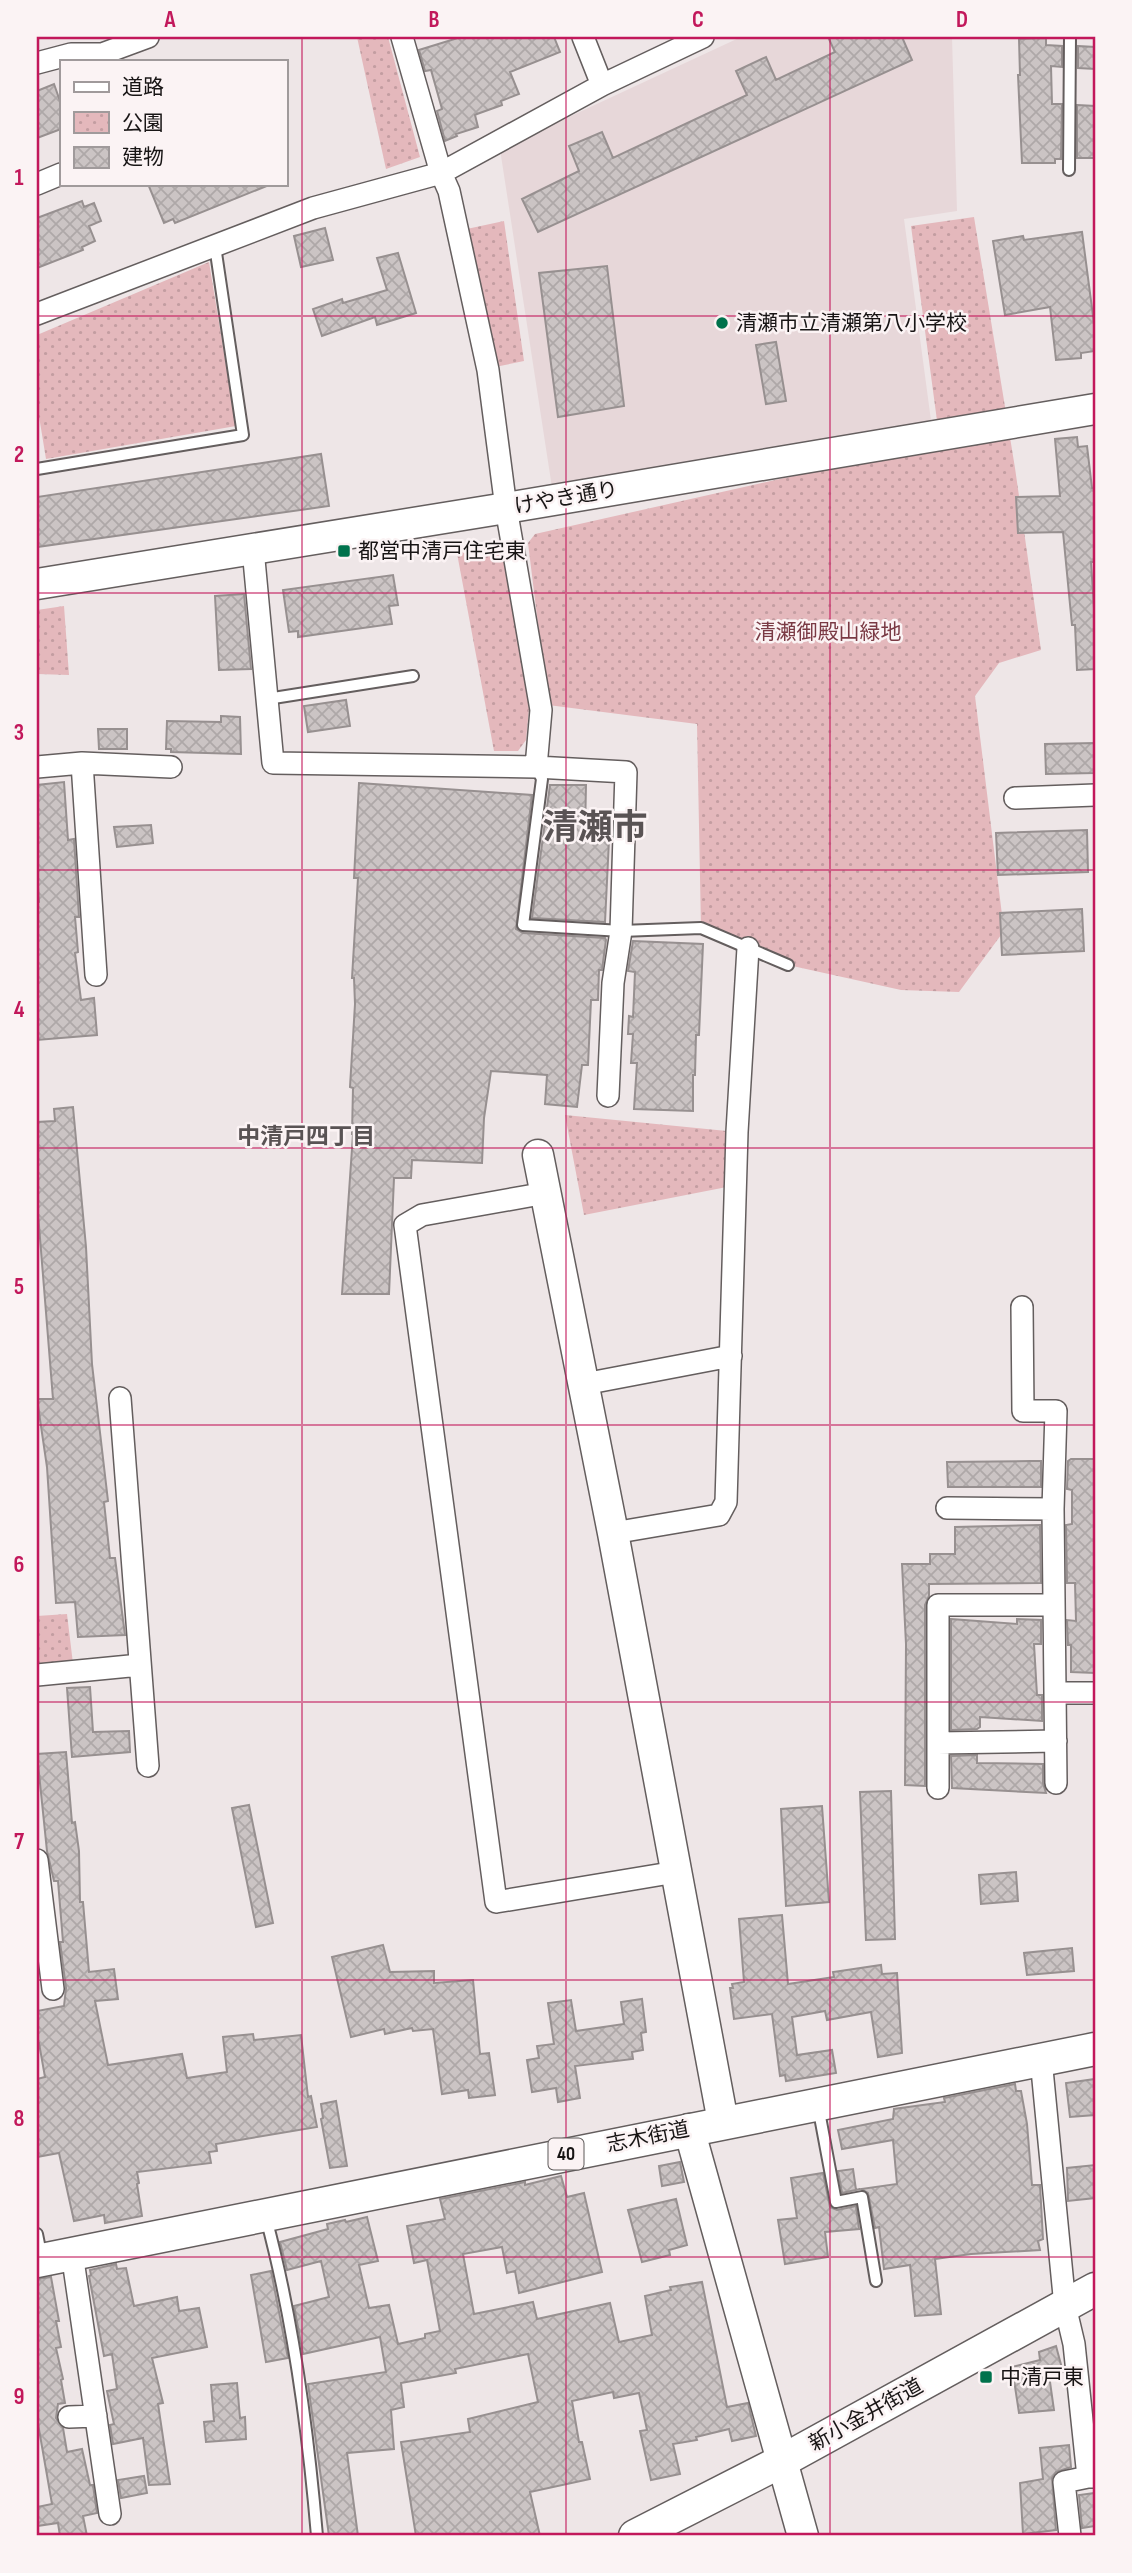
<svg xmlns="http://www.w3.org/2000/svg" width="1132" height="2573" viewBox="0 0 1132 2573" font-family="'Sofia Sans Condensed','Noto Sans JP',sans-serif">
  <defs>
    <pattern id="park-dots" width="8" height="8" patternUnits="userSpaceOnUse" patternTransform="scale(1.75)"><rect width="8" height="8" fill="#e4b8bc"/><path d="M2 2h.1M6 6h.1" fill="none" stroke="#c39da1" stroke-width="1.8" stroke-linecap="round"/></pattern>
    <pattern id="building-cross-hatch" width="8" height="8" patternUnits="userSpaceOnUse" patternTransform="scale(1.75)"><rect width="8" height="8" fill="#cbc4c4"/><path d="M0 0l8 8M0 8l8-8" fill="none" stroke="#aea8a8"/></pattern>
  </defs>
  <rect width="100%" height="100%" fill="#eee6e7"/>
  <path fill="#e7d7d9" d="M741 37H952L957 211 904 219 932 428 553 494 500 149Z"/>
  <path fill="url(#park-dots)" d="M357 37H388L420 157 386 169Z
    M974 217 1015 468 1041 650 999 663 975 696 1004 931 959 992 901 990 788 965 701 928 697 724 548 705 528 543 535 534 940 443 911 226Z
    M504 221 524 361 490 368 462 230Z
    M209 262 236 426 46 459 37 404V335Z
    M497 540 507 549 529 709 526 740 518 751H494L456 548Z
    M64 606 69 675 37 674V610Z
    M565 1115 737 1132V1185L584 1215Z
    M67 1614 74 1672 37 1675V1616Z"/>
  <path fill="url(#building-cross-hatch)" stroke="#979090" stroke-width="2" d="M461 37H554L560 52 510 72 519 94 501 101 502 105 477 114 475 115 478 127 456 134 457 136 445 141 437 111 442 109 431 70 425 71 419 50Z
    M828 37H902L912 60 538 232 522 199 579 171 569 146 602 132 613 158 747 95 736 71 766 57 776 80 835 52Z
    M1046 38V45L1062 46V67L1051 66 1052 104H1062L1061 159H1055V163H1022L1018 75H1020L1019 39Z
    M1078 46 1095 47V69L1078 68Z
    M54 84 61 104V129L37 138V91Z
    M1077 105 1095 106V158H1077Z
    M148 184H269V185L175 223 173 219 164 223Z
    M82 201 84 207 94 203 101 221 89 226 95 241 82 247 83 250 37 268V218Z
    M325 228 333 260 301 267 294 236Z
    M1082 232 1095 331V351L1081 353V358L1056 360 1050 307 1005 315 993 241 1023 236 1024 240Z
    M398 253 416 313 377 325 375 317 322 336 313 309 342 299 343 303 387 290 377 258Z
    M607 266 624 406 558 417 539 273Z
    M776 342 786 401 766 404 756 345Z
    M1077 437 1078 447 1087 446 1092 488H1095V562H1091L1095 624V669L1077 670 1075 625H1072L1063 532 1018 533 1016 497 1060 496 1055 439Z
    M321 454 329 506 37 547V497Z
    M393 575 398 605 389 606 392 624 298 637V631L289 632 283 590Z
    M244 594 251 669 219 670 215 596Z
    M346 700 350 726 308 732 304 706Z
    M221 716 240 717 241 754 171 752V749H166L167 721 221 722Z
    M98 729H127V749H99Z
    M1095 743V773L1046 774 1045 744Z
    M64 782 68 840 74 839 79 917H75L78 952 75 953 81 1000 94 998 97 1035 37 1040V903L39 902 37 871V785Z
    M359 783 532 795 516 929 523 933 605 938 606 940 602 970H599L598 1000H591L588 1065H582L577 1107 545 1104 547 1075 491 1071 484 1118 482 1163 412 1160 411 1178H394L389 1294H342L353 1134H352L353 1088 350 1087 355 1004 354 978H352L358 878H354Z
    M550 785H586L585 833H598L597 839 609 840 605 922 532 918Z
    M151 825 153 843 117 847 114 827Z
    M1087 830 1088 872 998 875 996 833Z
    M1082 909 1084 951 1002 955 1000 913Z
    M633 941 703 944 699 1035H696L695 1075H693V1111L634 1109 637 1063H631L633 1034H628L629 1016 633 1017 635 972 628 971Z
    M73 1107 86 1247 92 1364 108 1501 104 1502 110 1558H115L125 1635 78 1637 75 1602 56 1603 47 1467 37 1399H53L37 1201V1122L55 1121 54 1109Z
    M1071 1459H1095V1673L1071 1672V1645H1068L1067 1620 1076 1621 1075 1583H1067L1066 1525 1072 1524V1490L1067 1489 1068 1461Z
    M1031 1461H1041V1487H948L947 1462Z
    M1040 1525 1041 1583 929 1584V1596L925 1605V1786L905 1785 906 1644 902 1564H930V1554H955V1527Z
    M951 1619 1017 1624V1619L1041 1620V1644H1034L1037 1695H1042V1721L980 1717V1727L977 1729 951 1730Z
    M90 1687 93 1732 129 1731 130 1752 72 1757 67 1688Z
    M66 1752 72 1823 75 1822 79 1851 80 1902H83L89 1972 114 1969 118 1999 95 2001 108 2065 182 2054 187 2078 227 2072 223 2037 253 2034 254 2040 301 2035 308 2097 311 2096 317 2127 216 2144 217 2151 209 2152 211 2163 137 2172 139 2183 137 2184 142 2216 105 2223 104 2215 74 2221 59 2153 37 2157V2079L45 2077 39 2043H37V2011L64 2006 66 1988 60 1942H63L58 1881H54L47 1851 37 1754Z
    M977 1755V1763L1043 1764V1783L1046 1793 952 1788 951 1756Z
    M891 1791 895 1939 866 1940 860 1792Z
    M249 1805 273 1923 256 1927 232 1808Z
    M822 1806 829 1902 786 1906 781 1809Z
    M1016 1872 1018 1901 981 1904 979 1875Z
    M782 1915 788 1984 834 1977 833 1972 881 1965 882 1974 897 1973 902 2053 878 2057 871 2012 827 2020 825 2011 792 2017 797 2055 832 2050 836 2073 786 2081 785 2075 780 2076 772 2014 734 2019 730 1988H733L732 1984 744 1982 739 1919Z
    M383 1945 390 1972 434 1971V1983L473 1980 480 2054 489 2053 495 2095 469 2098 468 2090 442 2094 433 2029 413 2031 412 2028 385 2034 384 2029 351 2037 332 1957Z
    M1072 1948 1074 1971 1027 1975 1024 1953Z
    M642 1999 646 2032 641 2033 643 2050 632 2052 633 2059 575 2066 580 2098 558 2102 556 2088 532 2092 527 2060 539 2058 537 2046 554 2044 548 2003 571 2000 576 2031 624 2024 621 2002Z
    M1095 2079V2115L1070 2117 1066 2083Z
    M1015 2084 1016 2091H1021L1027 2124 1032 2185H1040L1043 2239 1038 2241 1040 2250 971 2254 935 2259 941 2314 915 2316 910 2265 884 2269 879 2227 875 2228 868 2193 861 2189 897 2184 893 2140 842 2149 838 2130 893 2119 894 2109 945 2102 944 2098Z
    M336 2101 347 2166 330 2168 321 2119 323 2118 321 2104Z
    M680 2162 684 2182 662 2186 659 2166Z
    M1095 2165V2198L1068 2201 1067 2168Z
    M853 2169 856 2190 860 2189 842 2193 838 2171Z
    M823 2173 830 2207 837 2210 856 2206 859 2229 825 2232 828 2257 785 2264 778 2220 797 2218 791 2178Z
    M561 2176 567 2197 584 2193 602 2272 519 2293 515 2271 507 2273 502 2247 463 2254 474 2314 533 2302 537 2319 610 2303 619 2342 652 2335 645 2296 671 2290 670 2287 702 2282 727 2407 748 2403 756 2436 732 2441 729 2429 696 2437 697 2440 673 2444 680 2474 651 2480 640 2431 647 2430 639 2393 614 2398 613 2392 572 2401 579 2442H582L590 2479 530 2492 540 2536H416L401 2442 470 2432 468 2419 538 2402 528 2354 455 2369 456 2373 401 2383 404 2407 391 2410 394 2449 347 2453 358 2536H329L308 2384 386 2372 380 2337 303 2354 294 2306 329 2297 321 2261 287 2270 280 2242 328 2229 327 2224 345 2220 346 2222 367 2217 378 2261 359 2265 369 2308 389 2305 398 2344 425 2338V2334L440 2331 427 2260 414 2263 407 2226 445 2219 440 2199 525 2182V2185Z
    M676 2199 687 2245 669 2250 670 2255 642 2262 628 2210Z
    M116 2264 117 2269 126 2268 134 2306 177 2297 179 2311 199 2308 207 2347 152 2358 163 2403 158 2404 170 2484 149 2485 143 2438 113 2444 110 2425 114 2424 107 2391 117 2389 112 2354 104 2356 89 2276 91 2275 90 2270Z
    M271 2271 288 2358 266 2362 251 2275Z
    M51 2277 59 2321H56L61 2347 56 2348 63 2379 61 2380 65 2403 58 2404 56 2418 63 2428 67 2452 82 2449 90 2485H93L97 2513 83 2516 87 2536H60L58 2523 37 2526V2507L52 2504 37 2418V2279Z
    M1056 2346 1063 2372 1049 2375 1054 2410 1019 2413 1012 2367 1040 2360 1039 2352Z
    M237 2383 240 2418 245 2417 246 2439 206 2442 204 2422 214 2421 211 2385Z
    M1069 2445 1071 2467 1056 2472 1052 2478 1056 2530 1023 2534 1020 2483 1043 2479 1040 2448Z
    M144 2476 147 2493 121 2498 118 2480Z
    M1095 2493V2526L1082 2528 1079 2495Z"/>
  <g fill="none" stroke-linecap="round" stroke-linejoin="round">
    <defs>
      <path id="lane" d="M1069 170 1070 37
        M37 469 243 435 215 246
        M267 699 413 676
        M536 767 542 779 523 925 621 931 701 928 788 965
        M818 2106 836 2202 862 2197 876 2281
        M266 2218C294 2322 308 2429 317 2536
        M37 2234 42 2259"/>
      <path id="street" d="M402 37 441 173 449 191 488 370 506 508 541 710 536 767
        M583 37 602 85
        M102 61V54L148 37
        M37 63 71 54H102
        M37 184 61 174
        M37 314 313 208 441 173 602 85 703 37
        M253 549 273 763 536 767 626 772 621 931 613 983 608 1096
        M82 763 96 975
        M37 767 82 763 171 767
        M1015 798 1095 795
        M546 1193 422 1215 405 1225 496 1902 676 1872
        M1022 1307 1023 1411H1056L1053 1509 1056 1783
        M584 1384 731 1356
        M120 1398 148 1766
        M947 1508 1053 1509
        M613 1533 719 1515 726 1502 737 1132 748 948
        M37 1675 140 1665
        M1055 1693H1095
        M938 1743 1056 1741
        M938 1788V1605H1054
        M37 1860 53 1989
        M1041 2059 1065 2306 1074 2344 1088 2477H1095
        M72 2253 110 2514
        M69 2417 96 2416
        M1070 2536 1064 2482 1088 2477"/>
      <path id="secondary" d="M37 584 506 508 1095 409
        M538 1155 613 1533 723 2122
        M689 2129 803 2536"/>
      <path id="primary" d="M37 2261 1095 2049
        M635 2536 782 2461 1095 2289"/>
    </defs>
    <use href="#lane" stroke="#645e5e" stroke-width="14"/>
    <use href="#street" stroke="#645e5e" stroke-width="24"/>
    <use href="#secondary" stroke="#645e5e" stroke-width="33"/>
    <use href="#primary" stroke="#645e5e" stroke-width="35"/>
    <use href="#lane" stroke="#fff" stroke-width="10"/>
    <use href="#street" stroke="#fff" stroke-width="21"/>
    <use href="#secondary" stroke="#fff" stroke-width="30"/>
    <use href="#primary" stroke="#fff" stroke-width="32"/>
  </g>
  <path fill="none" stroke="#c2185b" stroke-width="2" stroke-opacity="0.55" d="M302 37V2536M566 37V2536M830 37V2536M37 316H1095M37 593H1095M37 870H1095M37 1148H1095M37 1425H1095M37 1702H1095M37 1980H1095M37 2257H1095"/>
  <g fill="#00724c" stroke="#fbf3f4" stroke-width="2.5">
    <circle cx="722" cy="323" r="7"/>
    <rect x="337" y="544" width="14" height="14" rx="3.5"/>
    <rect x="979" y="2370" width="14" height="14" rx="3.5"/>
  </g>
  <g text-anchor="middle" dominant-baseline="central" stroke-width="5" stroke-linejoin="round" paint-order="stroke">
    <rect fill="#fbf3f4" stroke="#5c5858" stroke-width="2" x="548.5" y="2138.5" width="35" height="31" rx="5"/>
    <g font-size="19" font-weight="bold" fill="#181515">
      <text x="566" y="2154">40</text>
    </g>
    <g font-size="21" fill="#181515" stroke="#fbf3f4" text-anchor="start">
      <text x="736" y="323">清瀬市立清瀬第八小学校</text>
      <text x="358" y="551">都営中清戸住宅東</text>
      <text x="1000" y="2377">中清戸東</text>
    </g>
    <g font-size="21" fill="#181515" stroke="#fbf3f4">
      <text transform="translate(566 498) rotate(-10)">けやき通り</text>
      <text transform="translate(648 2137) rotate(-11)">志木街道</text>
      <text transform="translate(866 2415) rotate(-29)">新小金井街道</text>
    </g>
    <g font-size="21" fill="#7a3a44" stroke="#fbf3f4">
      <text x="828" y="632">清瀬御殿山緑地</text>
    </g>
    <g font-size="23" font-weight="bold" fill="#595354" stroke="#fbf3f4">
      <text x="306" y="1137">中清戸四丁目</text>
    </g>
    <g font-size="35" font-weight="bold" fill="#595354" stroke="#fbf3f4">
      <text x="595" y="828">清瀬市</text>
    </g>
  </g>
  <rect width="1132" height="2573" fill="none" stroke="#fbf3f4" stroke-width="77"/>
  <rect x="60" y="60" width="228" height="126" fill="#fbf3f4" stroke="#a09a9b" stroke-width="2"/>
  <rect x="74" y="82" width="35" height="10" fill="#ffffff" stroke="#a09a9b" stroke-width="2"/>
  <text x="122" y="94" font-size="21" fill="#181515">道路</text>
  <rect x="74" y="112" width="35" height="21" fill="url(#park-dots)" stroke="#a09a9b" stroke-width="2"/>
  <text x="122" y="130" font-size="21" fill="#181515">公園</text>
  <rect x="74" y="147" width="35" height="21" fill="url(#building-cross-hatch)" stroke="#a09a9b" stroke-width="2"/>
  <text x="122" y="164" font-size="21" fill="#181515">建物</text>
  <rect x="38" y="38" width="1056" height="2496" fill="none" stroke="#c2185b" stroke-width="2.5"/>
  <g font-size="23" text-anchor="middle" font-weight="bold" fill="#c2185b">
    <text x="170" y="27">A</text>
    <text x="434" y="27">B</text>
    <text x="698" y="27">C</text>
    <text x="962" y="27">D</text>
    <text x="19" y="185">1</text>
    <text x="19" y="462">2</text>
    <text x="19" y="740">3</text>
    <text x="19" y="1017">4</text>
    <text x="19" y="1294">5</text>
    <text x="19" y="1572">6</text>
    <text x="19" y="1849">7</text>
    <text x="19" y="2126">8</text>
    <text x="19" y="2404">9</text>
  </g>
</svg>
